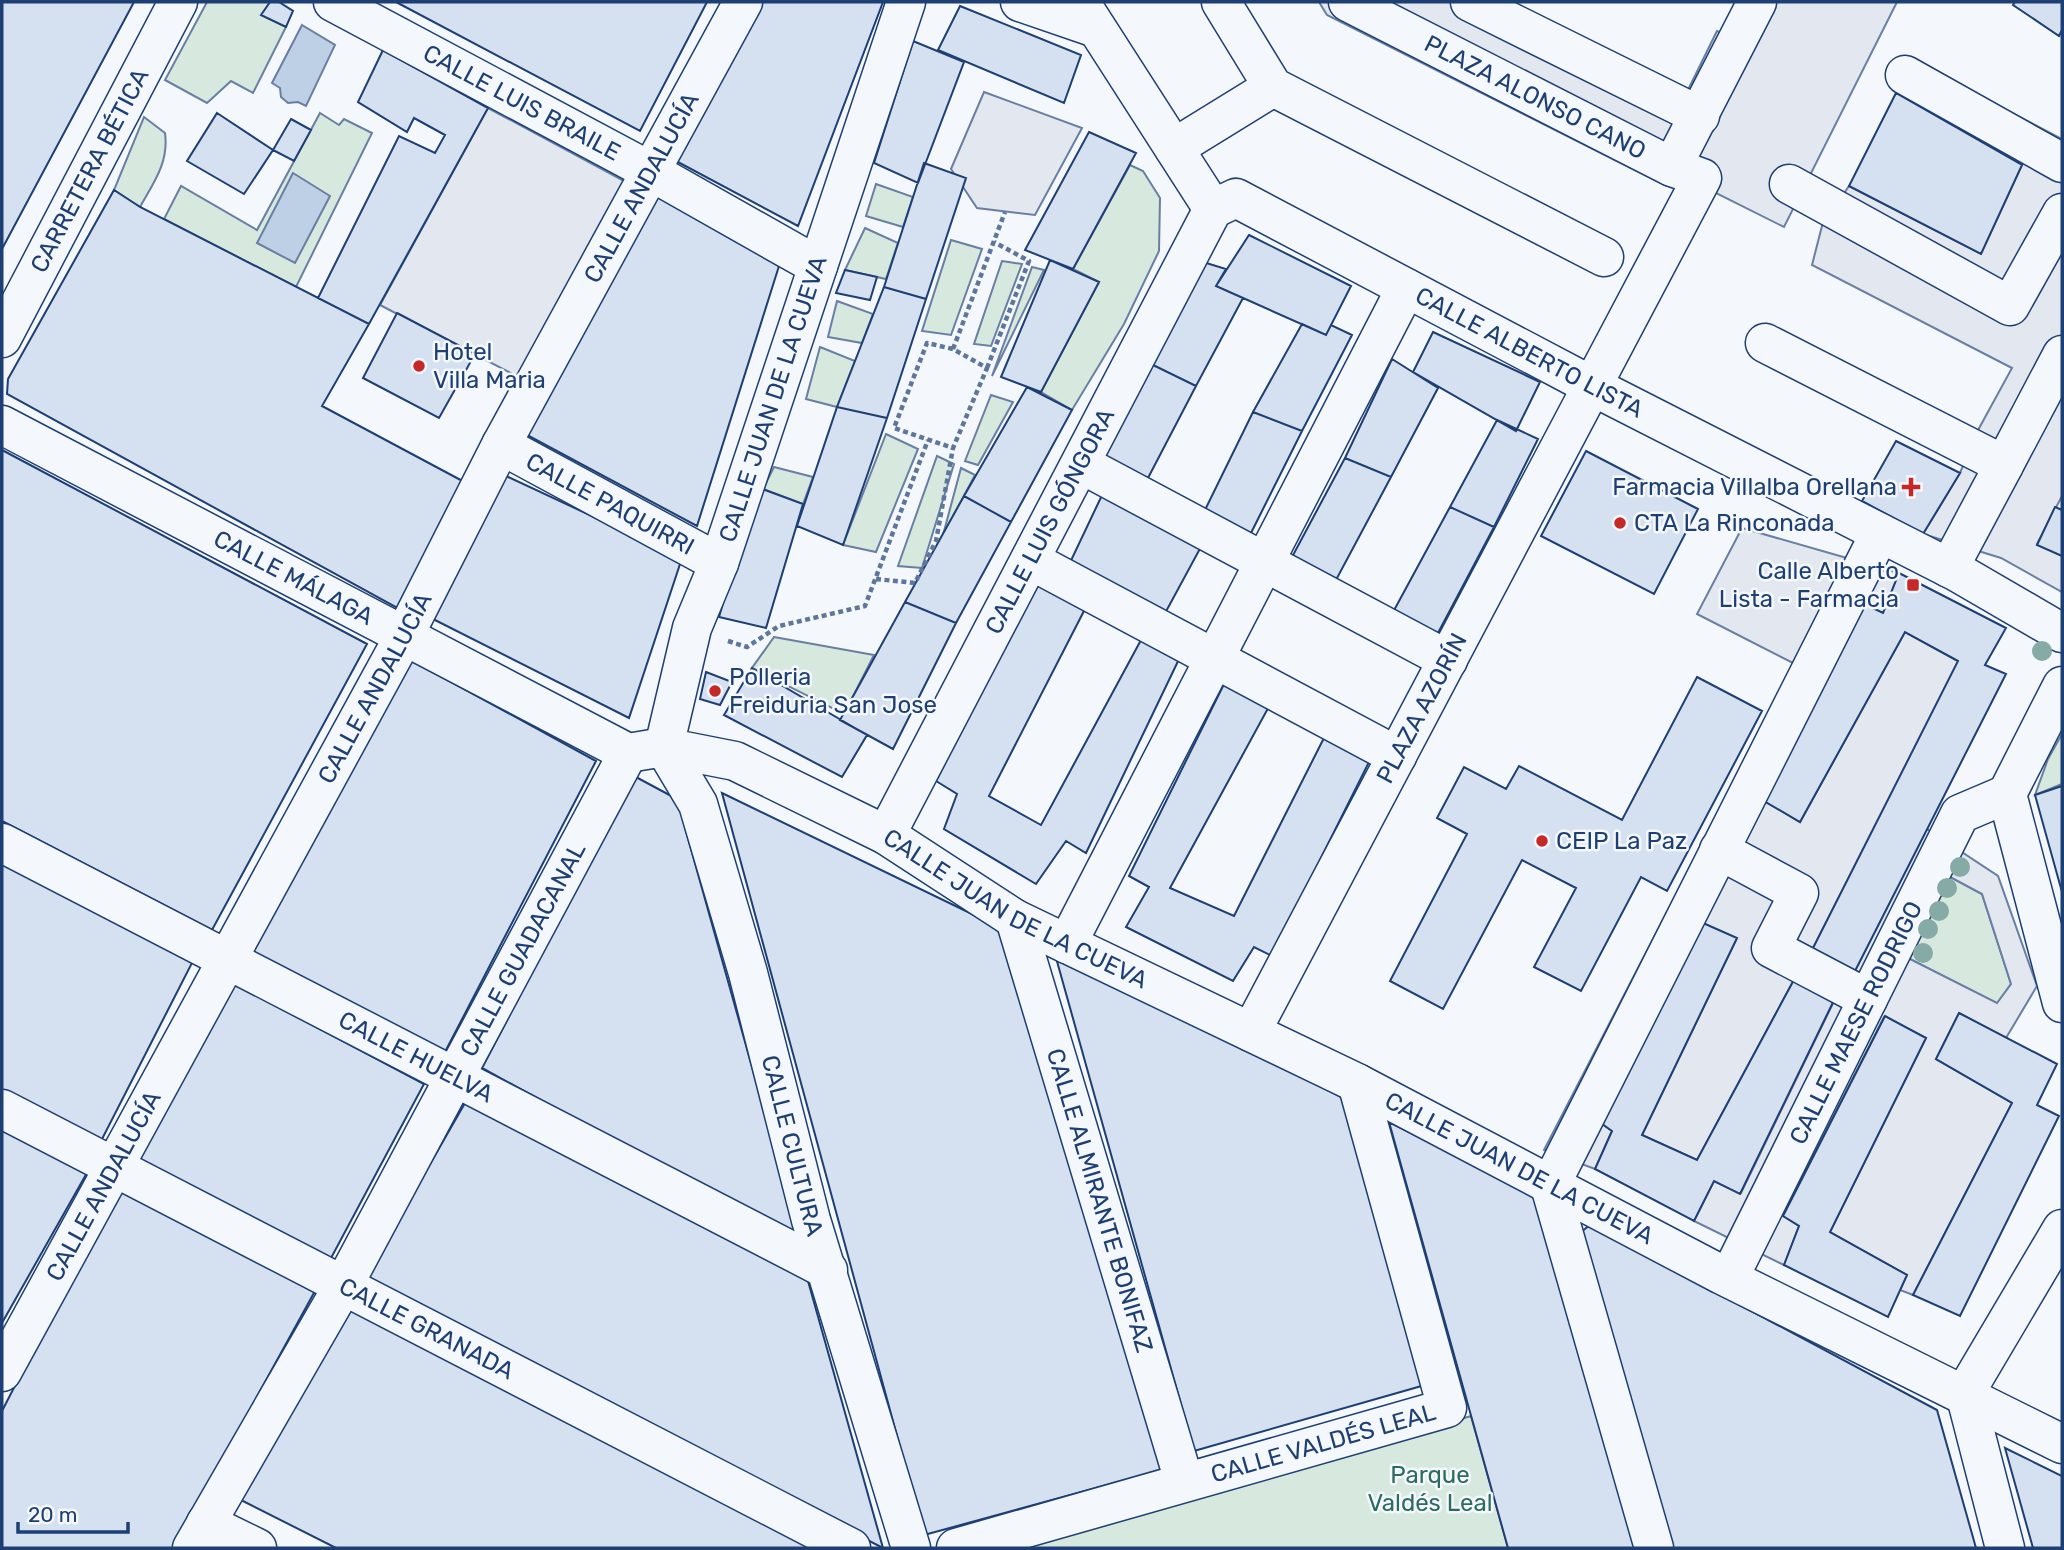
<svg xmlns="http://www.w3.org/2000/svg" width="2064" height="1550" viewBox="0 0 2064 1550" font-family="Rubik,sans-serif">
  <rect width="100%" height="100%" fill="#f4f7fb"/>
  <path fill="#d7e8df" stroke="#687fa3" stroke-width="2" d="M207 2H270L262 15 286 27 253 93 231 81 207 103 165 80Z
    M320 113 339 125 344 119 372 133 296 287 164 219 181 186 257 230Z
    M144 117 165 133C169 162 154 182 140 207L114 190Z
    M1130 165 1143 171 1160 198 1159 251 1124 324 1072 410 1041 392 1099 282 1073 269Z
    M876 184 913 197 903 227 866 216Z
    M865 228 898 243 886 279 845 270Z
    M951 240 982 249 951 335 922 331Z
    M1002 261 1022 264 991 346 974 344Z
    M1032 267 1044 270 992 376Z
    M837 301 873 314 862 343 828 337Z
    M820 347 855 361 837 407 806 399Z
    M991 395 1013 402 978 465 965 461Z
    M886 434 918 449 876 552 843 545Z
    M937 456 954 464 922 568 898 566Z
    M774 467 813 477 803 504 763 489Z
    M961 468 975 475 943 535Z
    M774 637 874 655 844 714 752 668Z
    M2062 734V784L2035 795 2048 759Z
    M1938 870 1982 894 2011 984 1997 1004 1898 953Z
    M1471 1416 1508 1548H1024Z"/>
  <path fill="#e3e8f0" stroke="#687fa3" stroke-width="2" fill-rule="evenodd" d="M1319 2H1500L1685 96 1717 31 1729 38 1664 185 1327 15Z
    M1775 2H1897L1784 227 1686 178Z
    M1912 61 2062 139V496L2037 544 2062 556V592L2001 558 1923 534 1960 473 1977 432 2012 368 1812 265 1822 226 1849 186 1981 254 2022 165 1896 93Z
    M984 92 1082 128 1035 215 977 208 951 169Z
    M488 108 626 182 524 380 380 305Z
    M1742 528 1899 573 1883 613 1855 600 1758 797 1800 822 1905 632 1958 661 1927 829 1998 876 2037 986 2006 1038 1959 1013 1936 1059 2012 1103 1913 1295 1900 1290 1907 1275 1830 1232 1926 1038 1884 1017 1783 1216 1799 1226 1784 1265 1694 1221 1714 1181 1741 1193 1838 993 1796 976 1697 1160 1642 1135 1737 938 1591 1116 1612 1131 1595 1169 1544 1150 1795 664 1697 614ZM1937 870 1982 894 2011 984 1997 1003 1898 953Z"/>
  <path fill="#bed0e5" stroke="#687fa3" stroke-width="2" d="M302 25 335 45 306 106 298 102 288 103 281 97 280 88 272 83Z
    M293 173 330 196 295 263 257 243Z"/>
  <path fill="#d5e0f0" stroke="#1d3f73" stroke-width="2" d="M2 2H134L2 249Z
    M270 2H279L293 11 286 27 261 15Z
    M396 2H707L640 131Z
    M762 2H883L798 226 676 161Z
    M2015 2H2062V30L2059 36 2013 5Z
    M960 6 1081 55 1064 103 938 50Z
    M913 41 964 62 918 183 874 163Z
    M383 50 488 108 369 324 318 298 399 136 435 153 445 135 414 118 407 132 358 102Z
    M1896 93 2022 165 1981 254 1849 186Z
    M217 113 273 150 244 194 187 161Z
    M291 119 311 130 294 161 273 150Z
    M1089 132 1136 153 1073 269 1025 250Z
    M924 163 966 178 926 299 884 287Z
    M114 190 140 207 369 324 322 406 470 485 401 610 7 394 8 379Z
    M655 192 779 266 697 526 527 435Z
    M1249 235 1351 286 1326 335 1216 286Z
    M1050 260 1099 282 1041 392 1001 377Z
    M1203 262 1226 269 1216 286 1243 298 1196 386 1151 364Z
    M845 270 877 277 870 300 836 293Z
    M884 287 926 299 887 418 837 407Z
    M397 313 475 354 439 418 363 378Z
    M1302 324 1326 335 1331 325 1352 335 1302 431 1253 412Z
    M1433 332 1540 382 1516 431 1413 372Z
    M1392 359 1438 388 1391 477 1345 458Z
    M1151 364 1196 386 1148 478 1102 460Z
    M1027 387 1072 410 1011 522 964 496Z
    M837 407 887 418 843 545 797 526Z
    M1253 412 1302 431 1249 537 1204 512Z
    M1497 420 1538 439 1494 527 1450 507Z
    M1896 441 1960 473 1923 534 1862 501Z
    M2 450 367 644 212 930 2 821Z
    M1586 451 1698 509 1654 594 1541 536Z
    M1345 458 1391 477 1336 580 1292 557Z
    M506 476 682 558 629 718 429 617Z
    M757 487 803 504 766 628 719 617Z
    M1104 491 1202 545 1163 617 1066 571Z
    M964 496 1011 522 956 623 905 602Z
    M1450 507 1494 527 1438 633 1392 614Z
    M2055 507 2062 510V556L2037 545Z
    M1899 573 2006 628 1985 665 2006 674 1853 975 1812 950 1958 661 1905 632 1800 822 1757 797 1855 600 1883 613Z
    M1038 577 1086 607 989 796 1041 825 1141 640 1181 655 1086 853 1066 841 1036 884 944 829 957 794 936 781Z
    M905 602 956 623 893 749 840 720Z
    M411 660 596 761 445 1052 251 953Z
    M752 668 867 735 842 777 724 715Z
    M706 672 732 682 720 705 700 699Z
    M1697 677 1762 711 1667 891 1641 877 1581 991 1534 967 1576 888 1522 860 1443 1009 1390 981 1467 834 1437 818 1464 767 1506 789 1519 766 1622 820Z
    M1227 678 1272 701 1170 888 1234 916 1329 728 1373 754 1272 956 1254 947 1233 981 1126 927 1149 887 1129 876Z
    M634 776 677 799 801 1242 482 1068Z
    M2062 786V892L2035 795Z
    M722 793 1001 928 1162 1470 924 1535Z
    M2 857 195 957 99 1145 2 1096Z
    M1694 919 1737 938 1642 1135 1697 1160 1796 976 1838 992 1740 1194 1714 1181 1694 1221 1595 1169 1612 1131 1591 1116Z
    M1053 947 1345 1099 1425 1385 1194 1451Z
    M233 983 424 1084 330 1260 137 1160Z
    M1959 1013 2057 1064 2037 1105 2059 1116 1960 1316 1913 1295 2012 1103 1936 1059Z
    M1885 1016 1926 1038 1830 1232 1907 1275 1888 1317 1784 1265 1799 1226 1783 1216Z
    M465 1103 808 1281 883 1548 363 1281Z
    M1389 1122 1537 1195 1638 1548H1508Z
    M2 1126 88 1171 2 1323Z
    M118 1185 315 1291 174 1548H2V1411Z
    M1590 1225 1937 1410 1976 1548H1672L1581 1232Z
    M347 1306 823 1548H336L239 1499Z
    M2005 1448 2062 1476V1548H2033Z"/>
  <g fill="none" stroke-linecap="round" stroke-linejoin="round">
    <defs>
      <g id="minor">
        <path id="s1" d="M333 2 650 171 818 266"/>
        <path id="s2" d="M906 2 719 563 692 628 664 747 735 761 886 835 1015 919 1357 1083 1722 1275 2062 1444"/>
        <path d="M1020 2 1096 28"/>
        <path d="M1080 2 1213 209"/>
        <path d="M1221 2 1273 87 1604 257"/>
        <path id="s3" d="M1348 2 1672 167 1757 2"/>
        <path d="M1470 2 1700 116"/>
        <path d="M1905 75 2062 163"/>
        <path d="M1174 148 1273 87"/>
        <path d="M1789 184 2010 306 2062 213"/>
        <path id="s4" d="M1213 209 1236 198 1592 386 1957 572 2062 633"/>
        <path id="s5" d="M2 338 178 2"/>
        <path d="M1765 343 2004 465 1949 568"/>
        <path id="s6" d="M2 425 628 753 664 747 698 804 748 973 811 1220 911 1548"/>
        <path id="s7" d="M501 445 719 563"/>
        <path d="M1081 464 1448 660"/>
        <path d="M2004 465 2062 355"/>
        <path d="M1030 560 1397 756"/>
        <path d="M2062 686 2007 794 2062 1003"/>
        <path id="s8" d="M886 835 1213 209"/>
        <path id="s9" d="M2 843 828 1270"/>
        <path d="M1719 850 1799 893 1771 948 1868 999"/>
        <path id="s10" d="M1015 919 1184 1481"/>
        <path d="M1067 944 1406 288"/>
        <path id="s11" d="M1251 1032 1702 178 1672 167"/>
        <path id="s12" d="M2 1109 851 1548"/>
        <path id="s13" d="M1729 1278 1960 814 2007 794"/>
        <path id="s14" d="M2 1372 403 638 501 445 743 2"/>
        <path d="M206 1523 257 1548"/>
        <path id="s15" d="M192 1548 343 1286 628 753"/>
        <path id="s16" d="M956 1548 1447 1408 1357 1083"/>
        <path d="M1654 1548 1550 1186 1880 533"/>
        <path d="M2005 1548 1965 1393 2062 1229"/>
      </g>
    </defs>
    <use href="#minor" stroke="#1d3f73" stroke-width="41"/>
    <path stroke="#5e769c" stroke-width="4.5" stroke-dasharray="5 3.5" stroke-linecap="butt" d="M953 349 927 343 894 428 953 448 987 368 953 349 1005 212
      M987 368 1029 261 994 242
      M876 579 915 583 936 541 953 448
      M728 641 747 647 779 626 865 606 928 440"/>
    <use href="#minor" stroke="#f4f7fb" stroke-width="38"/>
  </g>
  <g fill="#86aba6">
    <circle cx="2042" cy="651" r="10"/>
    <circle cx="1960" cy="867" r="10"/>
    <circle cx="1947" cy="888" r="10"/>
    <circle cx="1939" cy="911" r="10"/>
    <circle cx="1928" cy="929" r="10"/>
    <circle cx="1923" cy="953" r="10"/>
  </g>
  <g fill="#c62828" stroke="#f4f7fb" stroke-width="2.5">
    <circle cx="419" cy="366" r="7"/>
    <path d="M1907.5 476.5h7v7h7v7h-7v7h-7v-7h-7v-7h7z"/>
    <circle cx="1620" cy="523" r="7"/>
    <rect x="1906" y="578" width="14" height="14" rx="3.5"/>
    <circle cx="715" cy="691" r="7"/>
    <circle cx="1542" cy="841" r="7"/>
  </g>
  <g text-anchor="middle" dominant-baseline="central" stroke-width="5" stroke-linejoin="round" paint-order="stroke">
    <g font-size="24" fill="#1d3f73" stroke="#f4f7fb">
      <text stroke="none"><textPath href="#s3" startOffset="210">PLAZA ALONSO CANO</textPath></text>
      <text stroke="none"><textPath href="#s1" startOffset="214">CALLE LUIS BRAILE</textPath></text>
      <text stroke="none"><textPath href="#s5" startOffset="189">CARRETERA BÉTICA</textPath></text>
      <text stroke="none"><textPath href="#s14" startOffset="1346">CALLE ANDALUCÍA</textPath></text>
      <text stroke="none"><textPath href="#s4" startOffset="357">CALLE ALBERTO LISTA</textPath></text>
      <text transform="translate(773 399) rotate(-72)">CALLE JUAN DE LA CUEVA</text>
      <text stroke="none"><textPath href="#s7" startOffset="124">CALLE PAQUIRRI</textPath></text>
      <text stroke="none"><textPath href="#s8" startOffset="354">CALLE LUIS GÓNGORA</textPath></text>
      <text stroke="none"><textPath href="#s6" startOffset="329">CALLE MÁLAGA</textPath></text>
      <text stroke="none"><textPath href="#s14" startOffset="779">CALLE ANDALUCÍA</textPath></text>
      <text stroke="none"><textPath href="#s11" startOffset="366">PLAZA AZORÍN</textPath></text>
      <text stroke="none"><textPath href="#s2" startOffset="1174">CALLE JUAN DE LA CUEVA</textPath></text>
      <text stroke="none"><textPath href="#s15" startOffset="684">CALLE GUADACANAL</textPath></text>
      <text stroke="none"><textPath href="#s13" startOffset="285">CALLE MAESE RODRIGO</textPath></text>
      <text stroke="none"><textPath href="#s9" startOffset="466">CALLE HUELVA</textPath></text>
      <text stroke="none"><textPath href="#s6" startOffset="1164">CALLE CULTURA</textPath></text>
      <text stroke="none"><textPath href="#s2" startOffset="1741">CALLE JUAN DE LA CUEVA</textPath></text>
      <text stroke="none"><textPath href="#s14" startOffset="212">CALLE ANDALUCÍA</textPath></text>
      <text stroke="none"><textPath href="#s10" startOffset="294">CALLE ALMIRANTE BONIFAZ</textPath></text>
      <text stroke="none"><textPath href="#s12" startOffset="478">CALLE GRANADA</textPath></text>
      <text stroke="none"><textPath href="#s16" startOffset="382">CALLE VALDÉS LEAL</textPath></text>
    </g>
    <g font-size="24" fill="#1d3f73" stroke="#f4f7fb" text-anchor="start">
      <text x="433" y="352">Hotel<tspan x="433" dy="28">Villa Maria</tspan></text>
      <text x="1897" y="487" text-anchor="end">Farmacia Villalba Orellana</text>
      <text x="1634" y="523">CTA La Rinconada</text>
      <text x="1899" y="571" text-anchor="end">Calle Alberto<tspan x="1899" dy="28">Lista - Farmacia</tspan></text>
      <text x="729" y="677">Polleria<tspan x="729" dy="28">Freiduria San Jose</tspan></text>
      <text x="1556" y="841">CEIP La Paz</text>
    </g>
    <g font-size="24" fill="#2c6c60" stroke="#f4f7fb">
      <text x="1430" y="1475">Parque<tspan x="1430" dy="28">Valdés Leal</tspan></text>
    </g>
  </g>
  <rect width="2064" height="1550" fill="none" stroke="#1d3f73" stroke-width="7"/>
  <path d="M18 1522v10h110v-10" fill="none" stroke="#1d3f73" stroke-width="3.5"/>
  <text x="28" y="1522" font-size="21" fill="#1d3f73" stroke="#f4f7fb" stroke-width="5" paint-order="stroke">20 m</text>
</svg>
